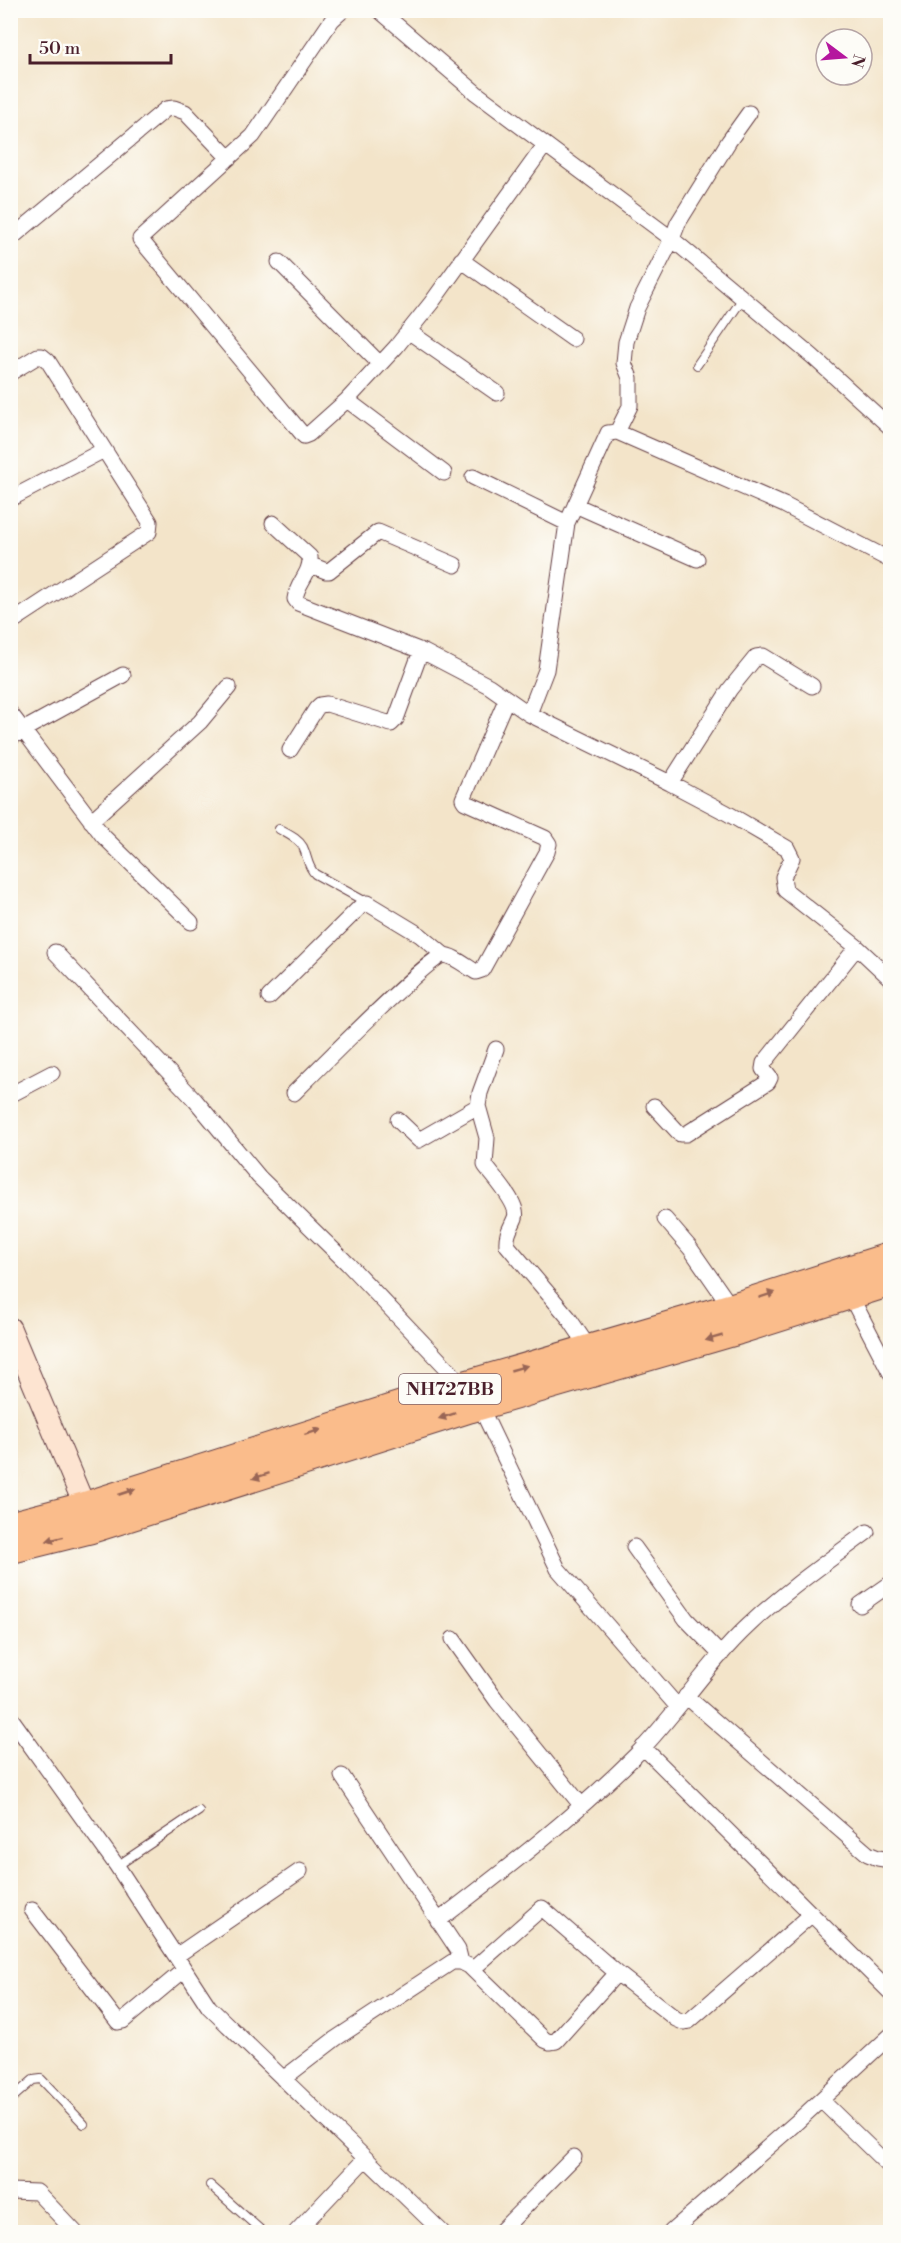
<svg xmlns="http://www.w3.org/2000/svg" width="901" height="2243" viewBox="0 0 901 2243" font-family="'Libre Bodoni',serif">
  <rect width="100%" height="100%" fill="#fdfcf7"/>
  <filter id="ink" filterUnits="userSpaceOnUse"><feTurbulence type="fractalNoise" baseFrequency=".0167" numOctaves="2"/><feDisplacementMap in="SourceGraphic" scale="12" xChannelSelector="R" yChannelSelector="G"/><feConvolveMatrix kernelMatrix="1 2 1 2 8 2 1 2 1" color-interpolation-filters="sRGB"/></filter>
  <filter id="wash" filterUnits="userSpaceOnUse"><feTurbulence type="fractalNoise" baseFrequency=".008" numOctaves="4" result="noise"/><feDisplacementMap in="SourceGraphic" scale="24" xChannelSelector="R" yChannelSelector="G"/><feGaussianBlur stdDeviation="1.35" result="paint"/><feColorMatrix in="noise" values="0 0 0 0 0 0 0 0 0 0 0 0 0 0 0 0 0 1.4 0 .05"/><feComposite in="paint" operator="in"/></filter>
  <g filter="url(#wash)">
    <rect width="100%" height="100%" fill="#f3e4c9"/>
  </g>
  <g filter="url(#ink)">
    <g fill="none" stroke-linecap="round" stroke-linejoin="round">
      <defs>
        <path id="lane" d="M697 365 743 298
          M279 829C287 834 298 838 303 847 308 857 307 866 315 874L366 902
          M117 1866 199 1811
          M10 2100 33 2080 41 2079 84 2124
          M210 2185 263 2232"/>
        <path id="street" d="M343 10 332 20 253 136 140 239 304 436 309 434 347 400 396 347 432 302 545 145
          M379 10 476 93 672 239 812 356 890 427
          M10 239 166 109 174 108 185 112 229 158
          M461 260 573 339
          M279 262 380 364
          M408 331 497 393
          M10 373 38 356H42L48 361 150 522 149 532 10 623
          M347 400 444 473
          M617 432 630 406V378L624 363 626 342 637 308 672 239 678 223 729 141 749 113
          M473 477 567 523
          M10 499 104 450
          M575 505 697 559
          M273 523 310 557C311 574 297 582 295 599L298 603 424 652 489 686 529 714 670 783 727 813 787 848 792 858 783 877 785 890 857 947 890 978
          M311 565 326 571H329L378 532 455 565
          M123 675 23 730 103 836 191 922
          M10 713 23 730 10 738
          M529 714 546 670 567 523 608 433 617 432 784 505 890 560
          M290 750 316 709 320 705 327 704 391 724 396 719 421 651
          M670 783 730 689 756 657 763 656 812 686
          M91 821 200 722 229 687
          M55 952 195 1100 259 1177 348 1264 463 1385
          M269 997 362 905 367 903 420 935 444 955
          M496 1049 480 1093 478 1106 487 1138 485 1165C493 1177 520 1204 515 1218 511 1228 506 1233 507 1245L568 1317 589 1348
          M294 1093C312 1075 430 956 443 955 453 955 467 967 476 972L482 970 547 852 549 844 545 838 465 802 463 799 506 700
          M10 1095 52 1073
          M654 1106 680 1134H686L768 1082 770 1078 763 1069 764 1063 857 947
          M398 1120 419 1140 478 1106
          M665 1219 690 1248 731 1307
          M850 1295 890 1372
          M480 1406 558 1569 677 1706
          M634 1547 686 1619 721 1655
          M860 1605 890 1584
          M453 1639 497 1701 581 1805
          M686 1696 868 1854 878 1858 890 1860
          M10 1717 117 1866 209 2007 442 2232
          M643 1747 890 1992
          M342 1776 458 1950 461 1962
          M32 1910 118 2022 123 2021 184 1970
          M438 1921C506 1869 575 1816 636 1755 677 1714 707 1664 749 1625 785 1591 827 1562 867 1532
          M176 1956 300 1871
          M473 1969 542 1908 617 1973 676 2019 683 2022 689 2021 812 1914
          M283 2079 335 2039 452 1962H461L469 1966 545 2040 550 2042 556 2041 617 1973
          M821 2100 890 2167
          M10 2191 37 2192 75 2232
          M296 2232 365 2159
          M500 2232 574 2157
          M671 2232 798 2121 890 2036"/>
        <path id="secondary" d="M10 1328 90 1519"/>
        <path id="highway" d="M10 1525 83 1506 463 1385 731 1307 890 1256
          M10 1550 90 1530 470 1409 738 1331 890 1283"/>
      </defs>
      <use href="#lane" stroke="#633d43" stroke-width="10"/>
      <use href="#street" stroke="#633d43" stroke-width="17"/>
      <use href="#secondary" stroke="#633d43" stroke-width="23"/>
      <use href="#highway" stroke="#633d43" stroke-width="29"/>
      <use href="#lane" stroke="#fff" stroke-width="8"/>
      <use href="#street" stroke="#fff" stroke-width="15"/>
      <use href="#secondary" stroke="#fde4d1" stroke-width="21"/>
      <use href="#highway" stroke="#fabc8b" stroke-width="27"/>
    </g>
    <defs><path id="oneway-solid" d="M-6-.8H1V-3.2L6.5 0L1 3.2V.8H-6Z" transform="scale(1.5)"/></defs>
    <g fill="#996656">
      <use href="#oneway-solid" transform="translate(767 1295) rotate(-18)"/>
      <use href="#oneway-solid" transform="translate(714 1338) rotate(164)"/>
      <use href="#oneway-solid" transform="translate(519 1368) rotate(-16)"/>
      <use href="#oneway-solid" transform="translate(447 1416) rotate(162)"/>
      <use href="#oneway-solid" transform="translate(313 1432) rotate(-18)"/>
      <use href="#oneway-solid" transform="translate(261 1476) rotate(162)"/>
      <use href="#oneway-solid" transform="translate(127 1492) rotate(-18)"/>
      <use href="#oneway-solid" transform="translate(55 1539) rotate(166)"/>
    </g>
  </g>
  <g text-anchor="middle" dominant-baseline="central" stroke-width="6" stroke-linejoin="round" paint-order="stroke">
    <rect fill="#fdfcf7" stroke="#806168" stroke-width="1.5" x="399" y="1374" width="102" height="30" rx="4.5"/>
    <g font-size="18" font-weight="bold" fill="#4a1f2b">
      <text x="450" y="1389">NH727BB</text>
    </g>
  </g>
  <rect width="901" height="2243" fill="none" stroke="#fdfcf7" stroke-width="36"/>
  <g transform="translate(844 57) rotate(106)"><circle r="28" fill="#fdfcf7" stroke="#b5a4a5" stroke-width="1.5"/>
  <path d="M0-4.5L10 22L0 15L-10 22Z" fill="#b5179e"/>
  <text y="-9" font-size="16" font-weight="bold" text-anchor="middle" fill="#4a1f2b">N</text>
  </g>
  <path d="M30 54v9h141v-9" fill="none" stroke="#4a1f2b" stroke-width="3"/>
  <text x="39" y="54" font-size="18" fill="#4a1f2b" stroke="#fdfcf7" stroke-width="4.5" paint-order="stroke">50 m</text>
</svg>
